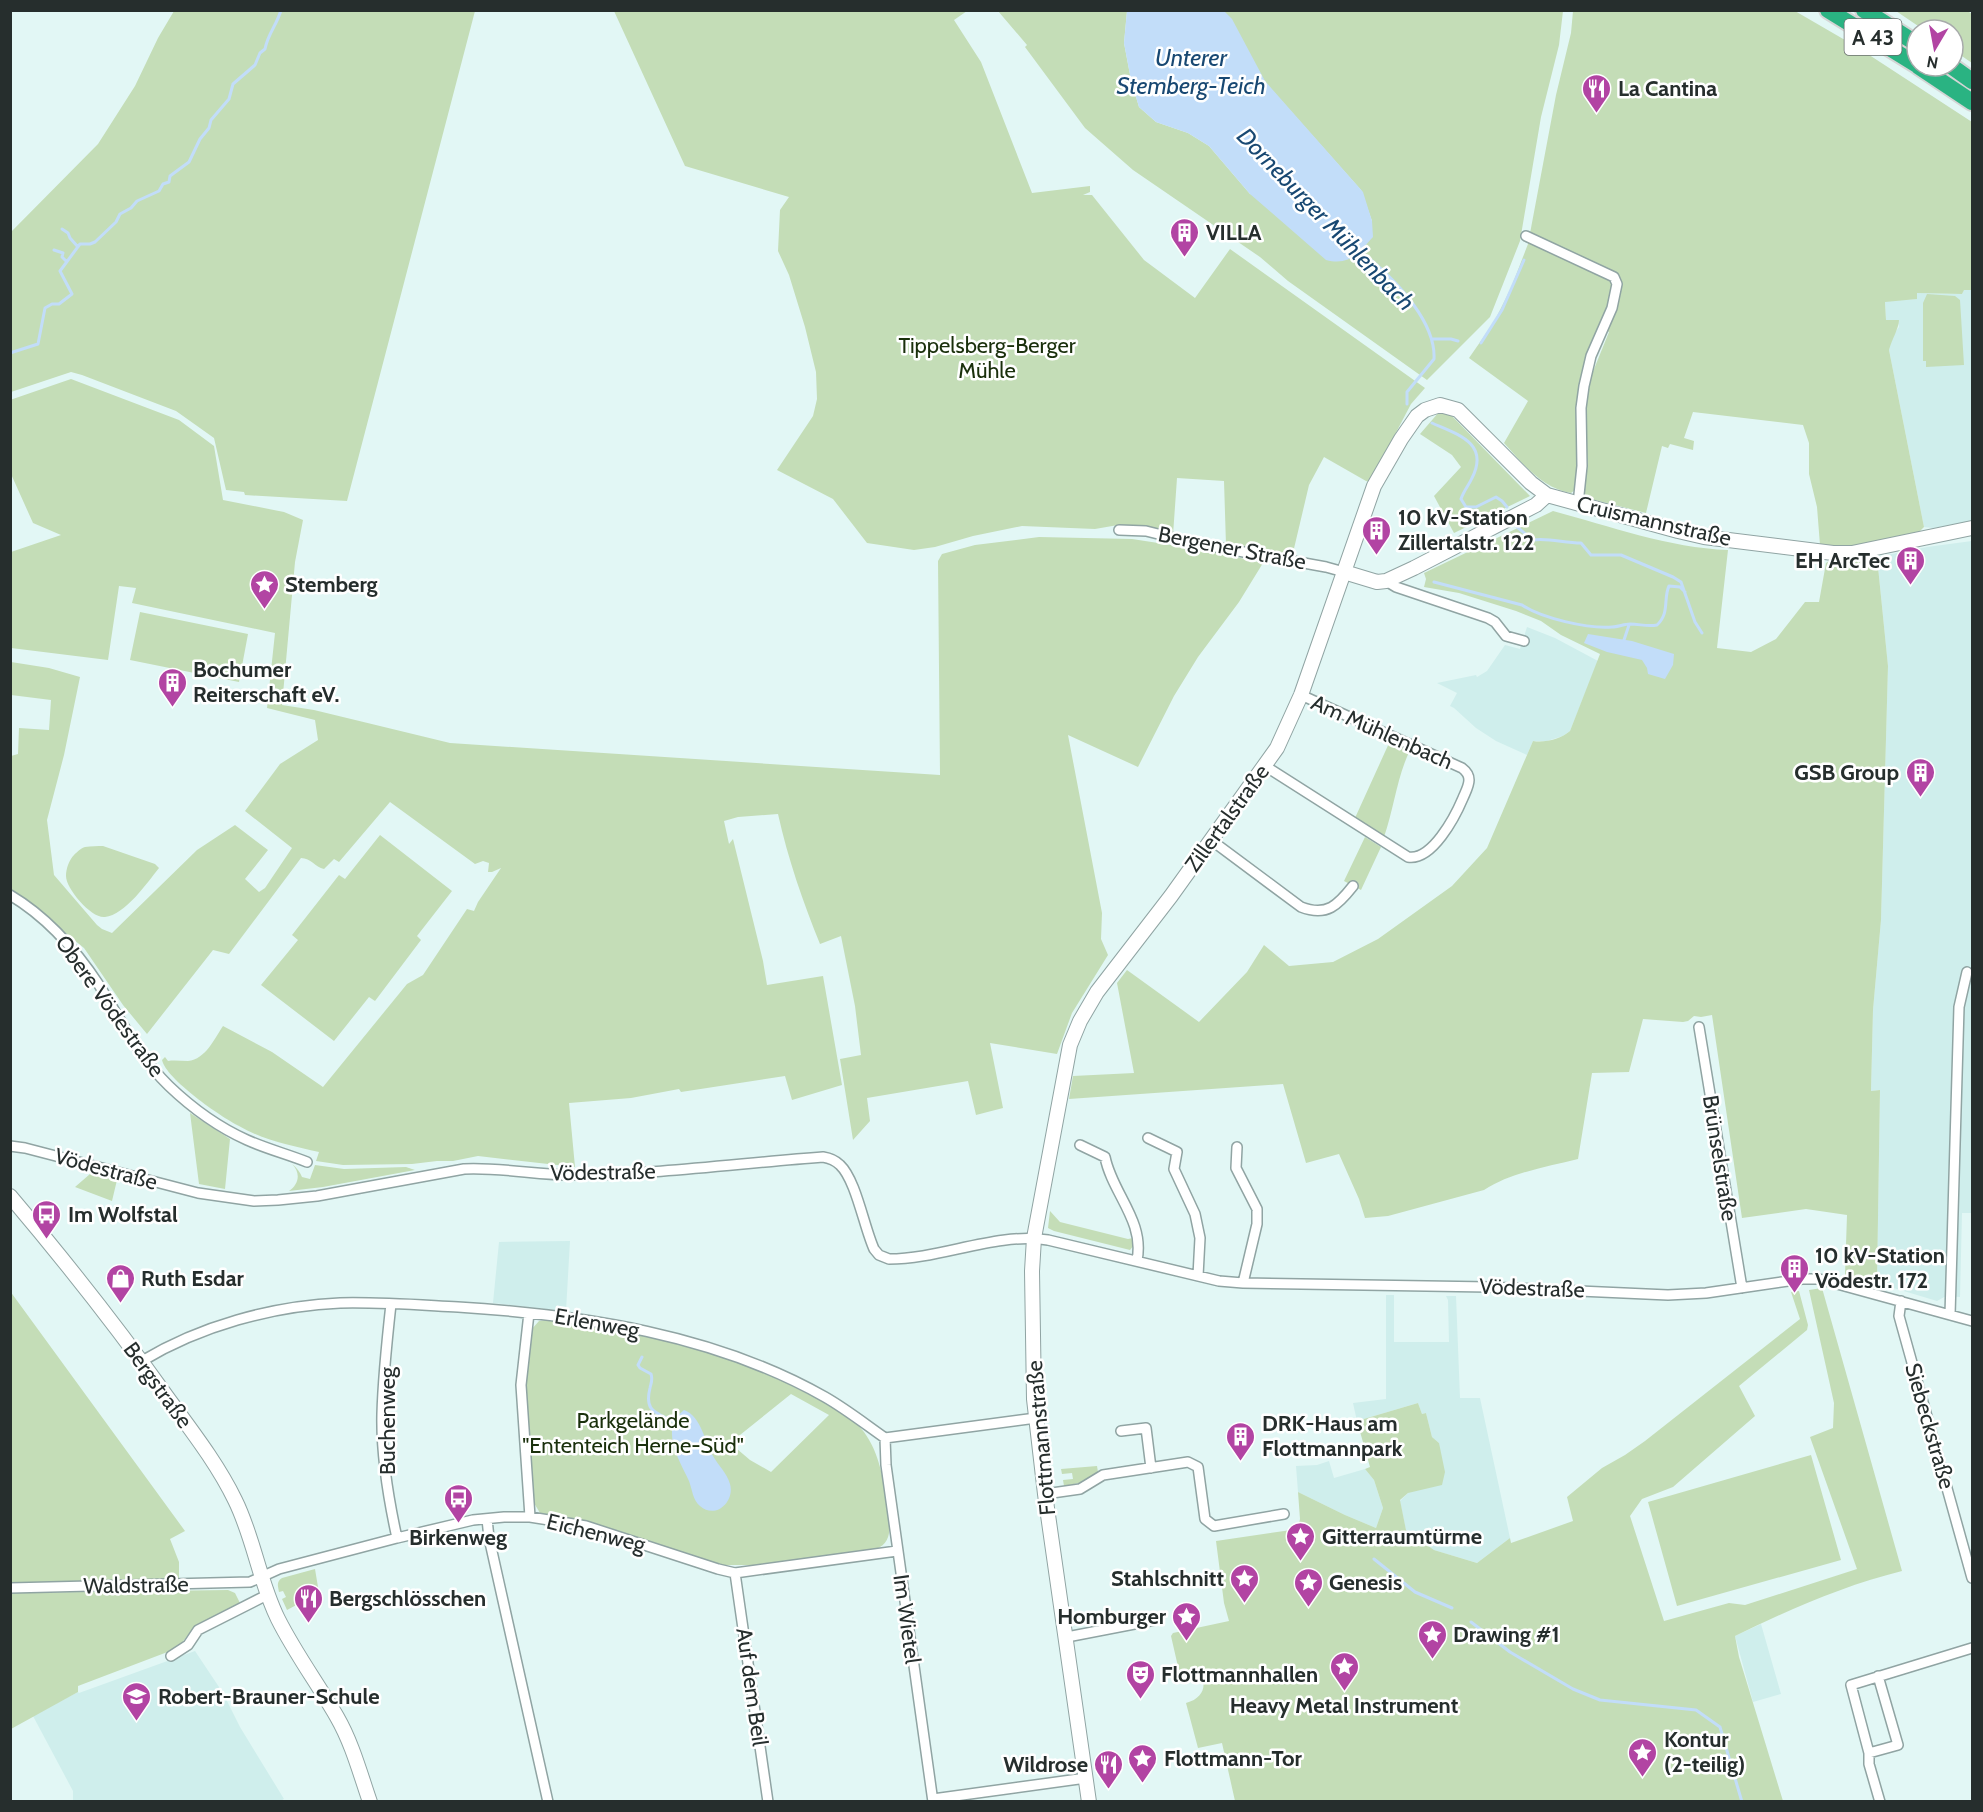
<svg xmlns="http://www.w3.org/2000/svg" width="1983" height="1812" viewBox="0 0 1983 1812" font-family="Cabin,sans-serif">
  <rect width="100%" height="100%" fill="#e2f7f5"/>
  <path fill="#cfeeec" d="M1964 289 1972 290V521L1933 528 1924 527 1889 350 1893 335 1899 327 1898 320H1886L1885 301 1917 299V293L1962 294Z
    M1972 541V1213H1962L1960 1297 1946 1296 1937 1301 1877 1283 1880 1090 1871 1091 1873 1010 1881 920 1888 666 1877 557 1927 547Z
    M1527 627 1555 638 1598 661 1570 731 1563 736 1547 741H1533L1527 755 1496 741 1476 728 1454 708 1450 706 1457 693 1437 683 1476 675 1477 677 1487 671 1505 645 1520 649Z
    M570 1241 566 1311 493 1303 499 1242Z
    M1386 1295H1394V1342H1449L1448 1300 1446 1296H1456L1460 1398H1480L1510 1538 1477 1563 1434 1550 1406 1531 1400 1501 1408 1493 1439 1443 1432 1437 1426 1413 1422 1414 1418 1403 1357 1421 1353 1403 1386 1399Z
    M1329 1461 1334 1478 1365 1469 1374 1480 1383 1508 1376 1528 1345 1515 1298 1492 1296 1466 1317 1465Z
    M1761 1624 1781 1694 1753 1702 1735 1636Z
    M195 1651 223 1693 240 1727 284 1799 278 1802 73 1801V1791L33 1716 78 1692 79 1693Z"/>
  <path fill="#c4ddb7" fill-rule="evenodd" d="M1966 10 1972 14V63L1953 50V30H1924L1896 11Z
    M174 11H475L347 501 245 495 244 492 226 490 214 438 176 411 82 375 71 372 11 392V232L98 144 135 86 158 38Z
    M614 11H967L954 20 981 62 1032 193 1090 186V192L1083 195H1092L1144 260 1195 298 1230 249 1425 388 1411 404 1370 482 1366 481 1324 457 1309 485 1292 557 1226 545 1224 481 1177 478 1173 535 1139 525H1118L1095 529 1022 526 973 536 935 547 914 550 867 543 833 499 777 470 813 416 817 399 816 372 805 327 789 275 778 251 780 210 789 197 685 166Z
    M998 11H1127L1124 43 1131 80 1139 107 1156 122 1188 133 1209 146 1250 194 1372 221 1361 190 1265 82 1222 11H1563L1559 45 1541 117 1520 241 1490 317 1427 380 1288 281 1260 257 1133 170 1085 128 1025 47 1027 45Z
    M1573 11H1795L1857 47 1972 122V290H1964L1962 294 1917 293V299L1885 302 1886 320H1899C1899 328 1892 339 1889 350L1924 527 1916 535 1846 547 1820 545 1817 507 1809 474V443L1803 425 1693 412 1684 438 1694 441 1693 450 1670 444 1668 448 1662 446 1646 513 1587 498 1584 493 1588 464 1583 414 1592 374 1609 332 1598 327C1586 352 1579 379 1577 407 1575 435 1579 462 1575 490L1571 493C1543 489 1522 463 1504 443L1528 401 1469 358 1494 322 1511 288 1528 244 1556 95 1571 33Z
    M1927 294 1955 296 1960 300 1964 365 1926 367V361H1923V303Z
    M71 379 179 420 214 446 223 500 284 512 303 520 295 562 282 705 314 710 450 743 940 775 938 561 942 554 975 545 1039 537 1132 539 1204 550 1263 563 1239 602 1198 657 1174 696 1138 767 1068 735 1102 913 1101 939 1108 955 1072 1013 1057 1054 990 1043 1003 1108 976 1115 968 1081 867 1098 870 1121 853 1140 840 1059 861 1055 855 1006 841 936 820 944C803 902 788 859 778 814L738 817 724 821 729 844 733 839 763 961 767 985 823 976 842 1085 792 1100 785 1076 681 1092 679 1089 631 1098 569 1103 575 1167 478 1156 453 1161H437L412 1164 343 1165 316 1161 319 1152C292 1146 263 1140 239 1126 221 1117 166 1079 162 1060L165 1057 168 1061C174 1060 181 1061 188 1061 206 1059 214 1039 223 1026L272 1052 323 1087 407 984 423 975 467 909 474 911 478 902 501 868 492 872H488L489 863 483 861 475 864 390 802 339 862 334 859 324 869C315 867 311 858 301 858L229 954 213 950 147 1034 123 1005 84 948 11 889V756L18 754 19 728 49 730 51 700 11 695V662L49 668 80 677 64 755 47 820 54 875 97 925 102 929 112 933 197 850 235 825 268 850 245 879 259 892 265 888 292 848 245 811 280 764 318 740 315 720 267 708 275 633 132 603 136 588 119 586 108 660 11 648V552L61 535 33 523 11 474 10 400Z
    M1439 412 1451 415 1530 496 1454 533 1434 496 1461 467 1452 455 1420 434Z
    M1553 511C1610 526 1669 548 1728 550L1717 648 1751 652 1776 639 1805 602H1819L1826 563 1832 559 1877 557 1888 666 1881 920 1873 1010 1871 1091 1880 1090 1877 1283 1845 1275 1847 1215 1806 1209 1742 1218 1712 1015 1701 1017 1694 1016 1688 1021 1683 1022 1643 1019 1629 1072 1592 1073 1578 1159C1547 1167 1512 1172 1484 1190L1388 1216 1365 1218 1359 1199 1339 1154 1306 1163 1283 1084 1069 1099 1073 1076 1134 1073 1117 983 1127 970 1199 1022 1247 972 1264 945 1289 966 1333 962 1378 939 1452 886 1487 848 1533 741C1545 743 1561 739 1570 731L1600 654 1561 635 1541 621 1516 611 1459 593 1424 587 1426 579 1424 573Z
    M140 612 248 634 239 682 130 660Z
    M1390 741 1410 750C1397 777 1394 808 1384 837L1355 818Z
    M380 835 452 891 417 936 421 940 375 1001 369 997 334 1041 261 985 298 940 292 935 339 875 345 879Z
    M1365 837 1381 847 1361 890 1344 881Z
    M103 846 155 864 159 868C147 883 125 915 105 917 92 919 66 889 66 876 66 869 69 860 74 855 77 852 81 848 85 847 91 846 98 846 103 846Z
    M190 1113 230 1139 225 1189 199 1184Z
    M292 1164C297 1168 300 1172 302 1177L310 1179 315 1165 344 1169 406 1167 415 1170 323 1187 289 1191C299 1184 301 1173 292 1164Z
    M90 1174 117 1180 112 1201 75 1187Z
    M1050 1211 1060 1222 1128 1239 1133 1238 1134 1245 1130 1250 1054 1231 1048 1228Z
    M1822 1288 1902 1571C1845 1585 1788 1610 1735 1636L1739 1657 1783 1801H1235L1222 1743 1198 1748 1186 1703C1214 1696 1206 1664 1179 1671L1171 1636 1173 1633 1229 1621 1224 1603 1216 1541 1298 1529 1300 1519 1298 1492 1345 1515 1376 1528 1383 1508 1374 1480 1365 1469 1370 1467 1357 1421 1418 1403 1422 1414 1426 1413 1432 1437 1439 1443 1445 1472 1442 1485 1408 1493 1400 1500 1406 1530 1434 1550 1477 1563 1510 1538 1511 1543 1573 1521 1567 1497 1602 1468 1625 1455 1645 1441 1800 1319 1791 1292 1799 1291 1808 1325 1807 1330 1739 1386 1755 1416 1673 1487 1642 1499 1630 1516 1664 1621 1729 1603 1745 1605 1857 1569 1810 1437 1833 1428 1834 1403 1809 1290Z
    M10 1291 185 1531 170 1539 179 1562V1580L11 1583Z
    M547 1320C641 1333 723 1349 808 1394 828 1404 850 1414 864 1432 880 1454 883 1479 887 1505 889 1520 895 1542 876 1549L761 1565H722L599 1525 540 1513 534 1503 530 1466 526 1379 531 1330 539 1321ZM791 1394 829 1415 771 1472 750 1460 730 1443Z
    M1811 1455 1841 1560 1677 1606 1648 1502Z
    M1097 1466 1098 1472 1079 1483 1064 1486 1063 1480 1073 1479 1072 1473 1062 1474 1061 1469Z
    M315 1569 319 1593 287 1610 282 1599 286 1597 283 1591 279 1592C278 1586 276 1582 282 1578Z
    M228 1590 235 1593 240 1603 194 1627 178 1648 78 1686V1692L11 1729V1593Z"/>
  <path fill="#c2ddf9" d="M1127 11H1224L1232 19 1265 81 1363 192 1372 221 1373 237C1358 253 1350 266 1326 260L1250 194 1209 146 1188 133 1156 122 1139 107 1131 80 1124 43Z
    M1588 634 1632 641 1674 654 1673 665 1665 679 1648 674 1647 668 1642 660 1607 652 1584 643Z
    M684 1410C702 1417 704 1441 713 1456 718 1465 727 1473 730 1484 735 1501 716 1520 700 1506 693 1501 692 1489 689 1481 679 1459 659 1430 684 1410Z"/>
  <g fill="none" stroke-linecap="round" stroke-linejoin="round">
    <path stroke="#c2ddf9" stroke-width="3" d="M62 229 68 233 70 238 78 247
      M54 250 63 253 62 257 66 261
      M1357 250C1361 254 1367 257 1372 261 1398 283 1436 323 1434 359L1407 392V404
      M1433 339H1451L1458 341
      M1481 343 1502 310 1524 260
      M10 353 38 344 45 308 52 304H59L72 294 60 271 80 244H90L95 242 116 222 120 214 131 208 137 201 159 191 163 184 169 182 170 176 189 162 200 139 209 128 211 120 229 99 233 84 255 65 260 53 265 49C268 33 277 25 281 10
      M1432 423C1457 434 1490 443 1472 478 1469 485 1464 490 1461 499L1466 507H1476L1496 497 1502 501 1507 507
      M1517 527 1533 540C1550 538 1564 543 1581 543L1591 555H1621L1673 577 1681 582 1695 622 1702 633
      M1434 582 1522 605C1541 618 1588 629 1612 627 1618 627 1624 624 1630 624 1640 624 1647 627 1657 625 1670 613 1663 599 1669 586L1680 587 1685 592
      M1624 640 1629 625
      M642 1357 638 1365 640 1368 651 1374C653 1380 651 1383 650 1388 644 1412 656 1412 674 1422
      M1374 1559 1415 1592 1452 1608
      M1471 1622 1510 1652 1573 1689 1600 1700 1696 1710 1720 1727 1742 1802"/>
    <defs>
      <path id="street" d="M1526 236 1614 277 1617 284 1612 308 1591 356 1584 386 1581 408 1582 466 1578 504
        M1119 530 1146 531 1194 543 1326 567 1344 572
        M1386 581 1396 587 1488 618 1495 622 1506 636 1524 641
        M1265 766 1408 857C1432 861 1455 817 1463 798 1465 793 1469 786 1469 780 1469 775 1466 771 1462 768L1301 695
        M1211 840 1301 907C1327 917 1338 905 1353 886
        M10 895C47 917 76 950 99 985 121 1020 139 1057 169 1086 192 1108 218 1127 247 1140 267 1149 287 1154 307 1162
        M1699 1027 1742 1288
        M1148 1138 1177 1152 1174 1169 1195 1214 1200 1238 1198 1276
        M1080 1145 1105 1157C1112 1193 1145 1221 1137 1260
        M10 1146 25 1148 198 1193 254 1201 278 1200 317 1196 464 1169C503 1167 541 1176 579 1175 661 1174 742 1163 823 1157 829 1158 835 1160 840 1165 856 1180 864 1227 874 1249L879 1255 889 1259C941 1259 996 1232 1048 1240L1219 1281 1243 1283 1489 1287 1668 1295 1706 1293 1802 1279H1819L1972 1321
        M1237 1147 1236 1168 1257 1209V1224L1243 1283
        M1901 1301 1899 1316 1972 1578
        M391 1304C387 1340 383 1377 382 1414 381 1456 388 1497 397 1538
        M529 1313 521 1385 530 1517
        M1950 1315 1959 1007 1967 972
        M142 1361C200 1326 272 1306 340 1303 380 1302 419 1305 458 1307 583 1315 714 1334 825 1397 846 1409 865 1424 885 1438L1036 1418
        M1121 1431 1146 1428 1151 1468
        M885 1438 886 1465 933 1802
        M1045 1494 1080 1489 1103 1475 1188 1462 1198 1467 1205 1519 1214 1526 1284 1514
        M487 1519 489 1538 548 1802
        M735 1573 768 1802
        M10 1588 250 1582 279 1569 397 1538 473 1520 504 1517H530L586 1526 718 1569 735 1573 897 1551
        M1067 1637 1155 1620
        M171 1656 188 1645 198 1630 267 1595
        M1869 1753 1898 1745 1878 1676
        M933 1799 1086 1778
        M1880 1802 1869 1764V1753L1851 1685 1972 1648"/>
      <path id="secondary" d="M1344 572 1377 582 1386 581 1414 568 1536 505 1547 495
        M10 1196C65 1261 118 1328 167 1397 191 1430 217 1463 235 1500 254 1538 259 1581 278 1619 295 1653 318 1684 337 1717 352 1743 360 1773 370 1802
        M1089 1802 1045 1494 1034 1399 1032 1271 1034 1238 1070 1045 1080 1021 1097 992 1171 896 1277 748 1301 695 1374 486 1401 439 1417 416 1425 410 1440 405 1458 410 1531 483 1547 495 1678 531 1704 537 1833 553H1852L1972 528"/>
      <path id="highway" d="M1828 10 1917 65
        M1864 10 1917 44
        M1918 66 1972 102
        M1951 66 1972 81"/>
    </defs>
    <use href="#street" stroke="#90a4a3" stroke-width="12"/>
    <use href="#secondary" stroke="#90a4a3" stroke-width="16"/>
    <use href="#highway" stroke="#d4d5d5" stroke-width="20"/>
    <use href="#street" stroke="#fff" stroke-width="9"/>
    <use href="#secondary" stroke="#fff" stroke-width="14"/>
    <use href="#highway" stroke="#2ab382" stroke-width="16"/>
  </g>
  <defs>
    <symbol id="restaurant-pin" viewBox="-11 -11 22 30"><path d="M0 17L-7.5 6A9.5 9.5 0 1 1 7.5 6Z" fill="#b244a3" stroke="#fff"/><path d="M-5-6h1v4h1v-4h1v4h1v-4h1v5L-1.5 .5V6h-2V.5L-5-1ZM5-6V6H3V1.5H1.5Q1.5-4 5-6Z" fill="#fff"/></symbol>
    <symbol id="building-pin" viewBox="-11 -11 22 30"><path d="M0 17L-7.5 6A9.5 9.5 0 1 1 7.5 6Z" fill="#b244a3" stroke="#fff"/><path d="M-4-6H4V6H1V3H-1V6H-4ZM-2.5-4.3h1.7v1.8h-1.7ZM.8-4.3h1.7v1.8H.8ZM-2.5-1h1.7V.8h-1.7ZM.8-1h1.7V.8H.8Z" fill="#fff"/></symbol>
    <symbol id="sight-pin" viewBox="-11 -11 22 30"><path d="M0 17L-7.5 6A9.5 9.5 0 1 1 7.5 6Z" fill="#b244a3" stroke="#fff"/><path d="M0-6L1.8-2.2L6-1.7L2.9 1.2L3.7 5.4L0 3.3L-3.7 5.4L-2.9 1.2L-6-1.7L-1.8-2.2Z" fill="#fff"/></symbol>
    <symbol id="bus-pin" viewBox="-11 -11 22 30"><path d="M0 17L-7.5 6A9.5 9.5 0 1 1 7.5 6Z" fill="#b244a3" stroke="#fff"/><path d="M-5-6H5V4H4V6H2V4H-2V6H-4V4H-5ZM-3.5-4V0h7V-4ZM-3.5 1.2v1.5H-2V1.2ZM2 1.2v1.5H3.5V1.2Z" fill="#fff"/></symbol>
    <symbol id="shop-pin" viewBox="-11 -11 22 30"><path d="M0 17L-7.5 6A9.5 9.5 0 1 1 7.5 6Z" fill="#b244a3" stroke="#fff"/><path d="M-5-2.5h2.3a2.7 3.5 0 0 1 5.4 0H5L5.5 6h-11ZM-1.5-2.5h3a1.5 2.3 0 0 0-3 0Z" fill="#fff"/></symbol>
    <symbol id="theatre-pin" viewBox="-11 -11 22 30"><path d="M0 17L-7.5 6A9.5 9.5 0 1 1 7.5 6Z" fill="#b244a3" stroke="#fff"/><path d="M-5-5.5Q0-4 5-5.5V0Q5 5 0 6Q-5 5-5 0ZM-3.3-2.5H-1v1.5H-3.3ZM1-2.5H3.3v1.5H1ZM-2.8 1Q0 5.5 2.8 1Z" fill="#fff"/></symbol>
    <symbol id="school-pin" viewBox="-11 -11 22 30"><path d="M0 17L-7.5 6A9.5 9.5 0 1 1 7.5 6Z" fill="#b244a3" stroke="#fff"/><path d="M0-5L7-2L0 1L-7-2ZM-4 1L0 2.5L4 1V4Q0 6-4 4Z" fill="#fff"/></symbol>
  </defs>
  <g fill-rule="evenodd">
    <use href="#restaurant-pin" x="1580" y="72" width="33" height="45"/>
    <use href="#building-pin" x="1168" y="216" width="33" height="45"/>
    <use href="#building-pin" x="1360" y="514" width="33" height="45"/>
    <use href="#building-pin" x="1894" y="544" width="33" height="45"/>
    <use href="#sight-pin" x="248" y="568" width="33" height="45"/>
    <use href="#building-pin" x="156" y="666" width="33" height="45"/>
    <use href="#building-pin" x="1904" y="756" width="33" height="45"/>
    <use href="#bus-pin" x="30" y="1198" width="33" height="45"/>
    <use href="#building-pin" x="1778" y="1252" width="33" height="45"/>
    <use href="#shop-pin" x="104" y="1262" width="33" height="45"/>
    <use href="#building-pin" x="1224" y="1420" width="33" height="45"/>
    <use href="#bus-pin" x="442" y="1482" width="33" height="45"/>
    <use href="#sight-pin" x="1284" y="1520" width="33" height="45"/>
    <use href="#sight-pin" x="1228" y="1562" width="33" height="45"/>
    <use href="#sight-pin" x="1292" y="1566" width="33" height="45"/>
    <use href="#restaurant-pin" x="292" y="1582" width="33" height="45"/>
    <use href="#sight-pin" x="1170" y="1600" width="33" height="45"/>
    <use href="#sight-pin" x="1416" y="1618" width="33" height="45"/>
    <use href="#sight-pin" x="1328" y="1650" width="33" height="45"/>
    <use href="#theatre-pin" x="1124" y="1658" width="33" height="45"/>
    <use href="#school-pin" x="120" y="1680" width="33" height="45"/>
    <use href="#sight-pin" x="1626" y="1736" width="33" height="45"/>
    <use href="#sight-pin" x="1126" y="1742" width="33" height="45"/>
    <use href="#restaurant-pin" x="1092" y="1748" width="33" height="45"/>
  </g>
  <g text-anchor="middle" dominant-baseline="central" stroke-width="5" stroke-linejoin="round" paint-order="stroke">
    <rect fill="#fff" stroke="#676d6c" stroke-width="1.5" x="1844.5" y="19" width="57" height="36" rx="4.5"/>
    <g font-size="21" font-weight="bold" fill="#262e2d">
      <text x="1873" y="37">A 43</text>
    </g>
    <g font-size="22" font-weight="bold" fill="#262e2d" stroke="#fff" text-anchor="start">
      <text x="1618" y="88">La Cantina</text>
      <text x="1206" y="232">VILLA</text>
      <text x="1398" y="517">10 kV-Station<tspan x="1398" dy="25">Zillertalstr. 122</tspan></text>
      <text x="1890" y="560" text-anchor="end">EH ArcTec</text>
      <text x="285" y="584">Stemberg</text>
      <text x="193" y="669">Bochumer<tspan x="193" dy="25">Reiterschaft eV.</tspan></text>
      <text x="1899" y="772" text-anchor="end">GSB Group</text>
      <text x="68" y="1214">Im Wolfstal</text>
      <text x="1815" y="1255">10 kV-Station<tspan x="1815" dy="25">Vödestr. 172</tspan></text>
      <text x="141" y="1278">Ruth Esdar</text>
      <text x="1262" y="1423">DRK-Haus am<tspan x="1262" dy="25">Flottmannpark</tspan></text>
      <text x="1322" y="1536">Gitterraumtürme</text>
      <text x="458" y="1537" text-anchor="middle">Birkenweg</text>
      <text x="1224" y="1578" text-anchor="end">Stahlschnitt</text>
      <text x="1329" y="1582">Genesis</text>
      <text x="329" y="1598">Bergschlösschen</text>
      <text x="1166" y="1616" text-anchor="end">Homburger</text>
      <text x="1453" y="1634">Drawing #1</text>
      <text x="1161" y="1674">Flottmannhallen</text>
      <text x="158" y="1696">Robert-Brauner-Schule</text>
      <text x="1344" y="1705" text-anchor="middle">Heavy Metal Instrument</text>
      <text x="1664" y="1739">Kontur<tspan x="1664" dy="25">(2-teilig)</tspan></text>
      <text x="1164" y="1758">Flottmann-Tor</text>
      <text x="1088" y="1764" text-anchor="end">Wildrose</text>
    </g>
    <g font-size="22" fill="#1a300c" stroke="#fff">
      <text x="987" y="345">Tippelsberg-Berger<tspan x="987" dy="25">Mühle</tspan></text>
      <text x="633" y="1420">Parkgelände<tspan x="633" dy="25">"Ententeich Herne-Süd"</tspan></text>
    </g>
    <g font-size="22" fill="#262e2d" stroke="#fff">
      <text transform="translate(1654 521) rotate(13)">Cruismannstraße</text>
      <text transform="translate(1232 548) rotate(11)">Bergener Straße</text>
      <text transform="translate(1382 732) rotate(24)">Am Mühlenbach</text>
      <text transform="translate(1227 818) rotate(-54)">Zillertalstraße</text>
      <text transform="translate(110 1006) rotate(54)">Obere Vödestraße</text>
      <text transform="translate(1720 1158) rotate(81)">Brünselstraße</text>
      <text transform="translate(106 1169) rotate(15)">Vödestraße</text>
      <text transform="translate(603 1172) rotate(-1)">Vödestraße</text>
      <text transform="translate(1532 1288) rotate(2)">Vödestraße</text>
      <text transform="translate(597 1323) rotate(10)">Erlenweg</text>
      <text transform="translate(158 1385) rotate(54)">Bergstraße</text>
      <text transform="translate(387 1421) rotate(-90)">Buchenweg</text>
      <text transform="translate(1930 1426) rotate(74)">Siebeckstraße</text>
      <text transform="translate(1041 1438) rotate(-95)">Flottmannstraße</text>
      <text transform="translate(596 1533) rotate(14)">Eichenweg</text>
      <text transform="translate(136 1585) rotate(-1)">Waldstraße</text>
      <text transform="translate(907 1619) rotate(82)">Im Wietel</text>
      <text transform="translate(752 1687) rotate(82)">Auf dem Beil</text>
    </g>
    <g font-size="24" font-style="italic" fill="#184872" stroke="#fff">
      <text x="1191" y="57">Unterer<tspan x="1191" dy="28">Stemberg-Teich</tspan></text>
      <text transform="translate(1326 219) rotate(46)">Dorneburger Mühlenbach</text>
    </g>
  </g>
  <rect width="1983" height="1812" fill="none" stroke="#262e2d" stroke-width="24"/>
  <g transform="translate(1935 48) rotate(190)"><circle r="28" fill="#ffffff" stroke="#a8abab" stroke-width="1.5"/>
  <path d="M0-4.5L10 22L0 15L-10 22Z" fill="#b244a3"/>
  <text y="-9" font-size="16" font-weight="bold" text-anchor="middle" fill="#262e2d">N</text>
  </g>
</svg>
